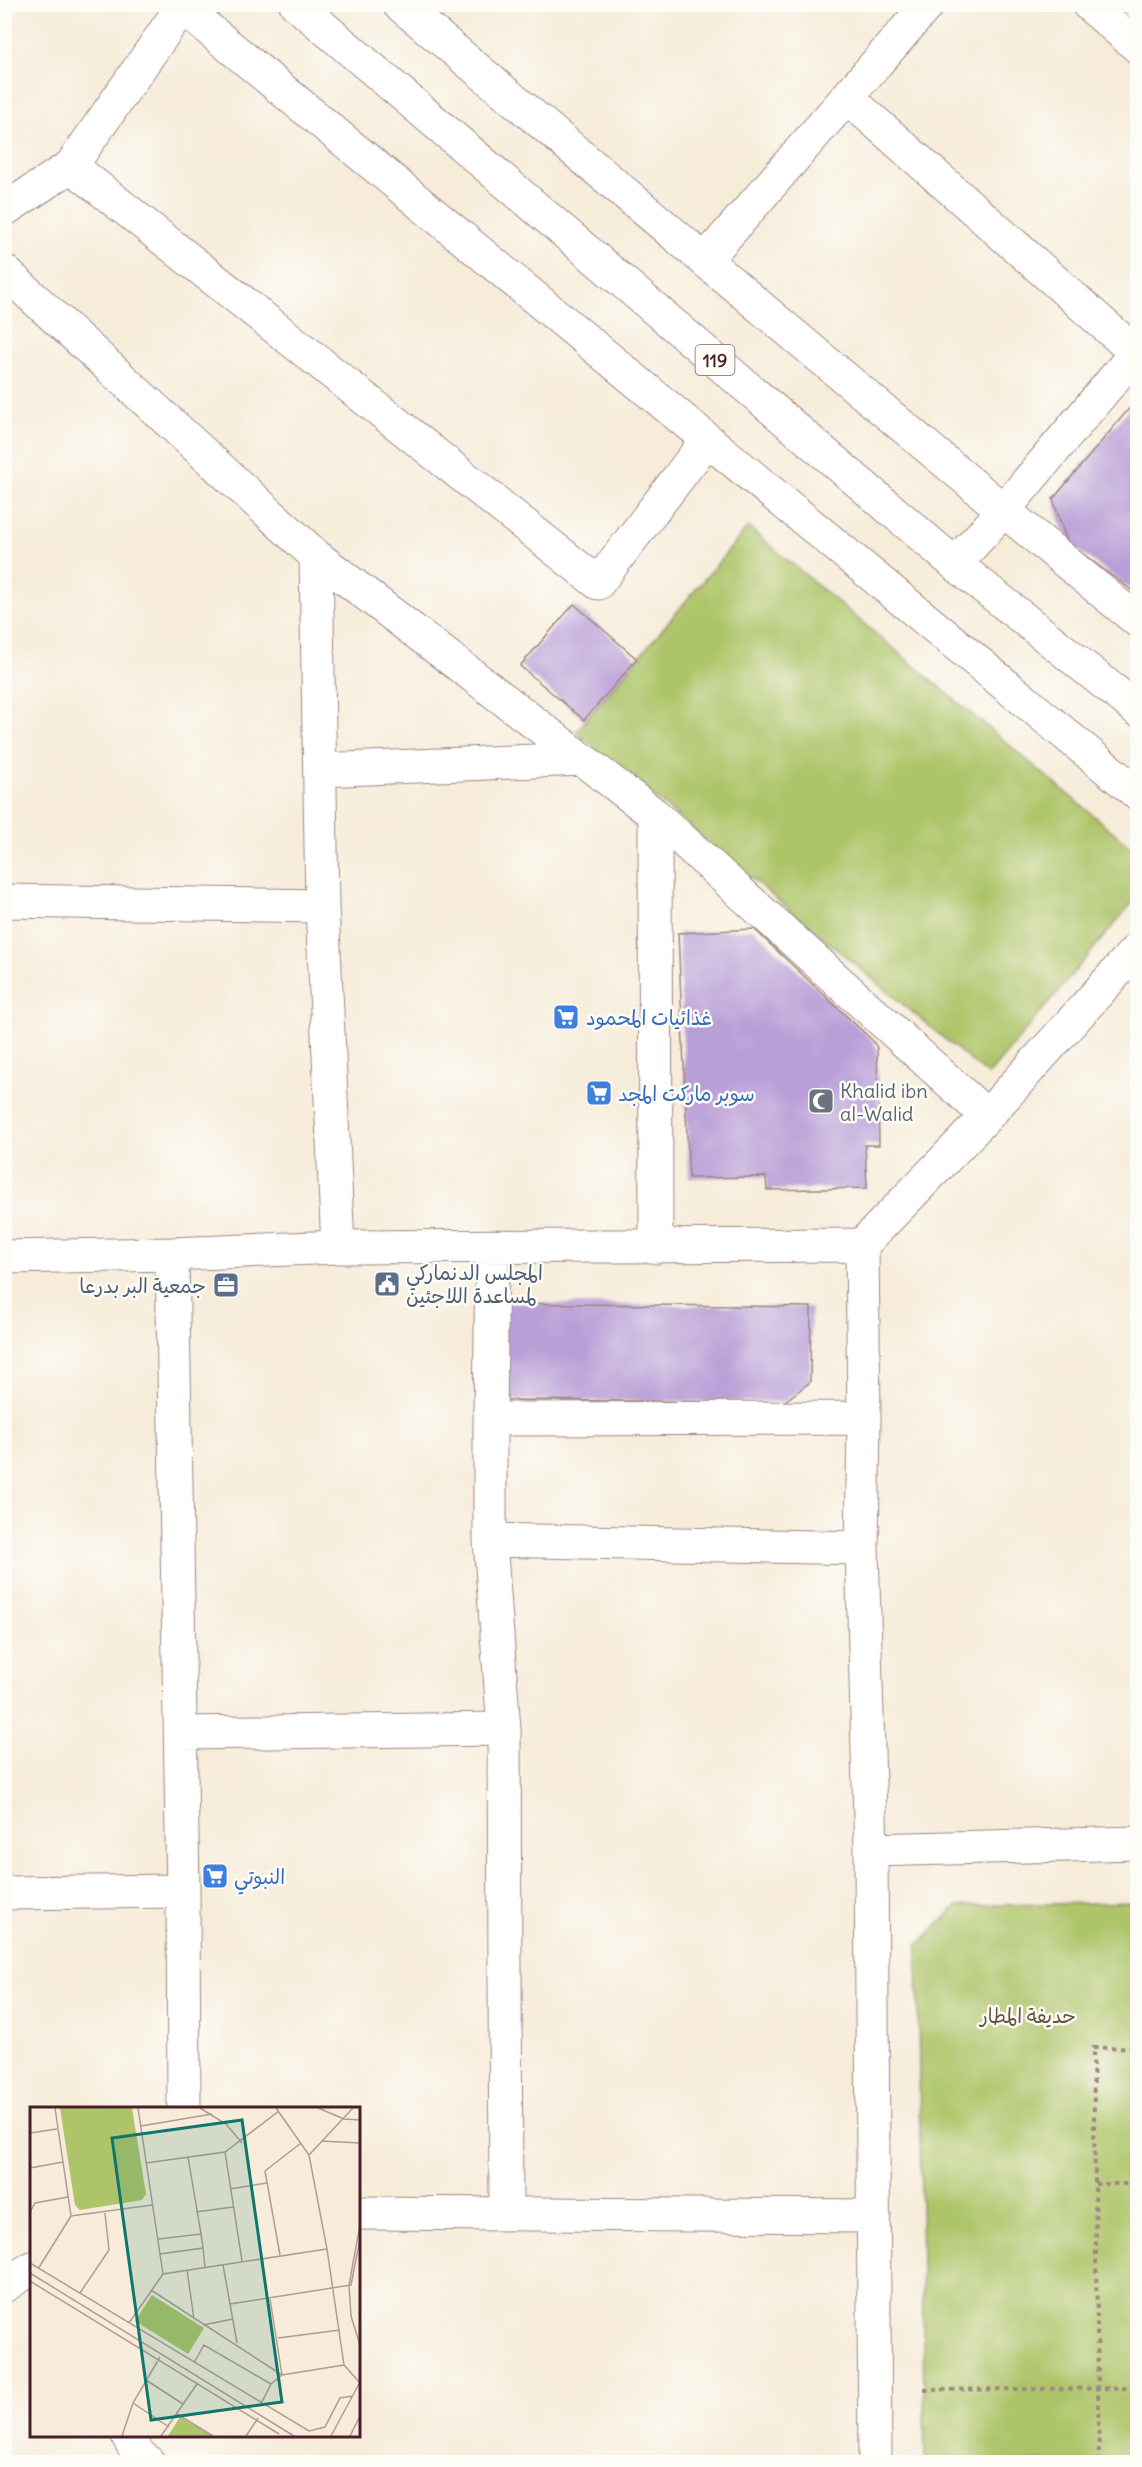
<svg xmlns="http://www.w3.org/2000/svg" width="1142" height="2467" viewBox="0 0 1142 2467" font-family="Delius,'Playpen Sans Arabic',sans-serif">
  <rect width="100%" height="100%" fill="#fdfcf7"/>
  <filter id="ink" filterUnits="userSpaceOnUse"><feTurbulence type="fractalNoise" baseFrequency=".0167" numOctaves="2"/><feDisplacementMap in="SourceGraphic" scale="12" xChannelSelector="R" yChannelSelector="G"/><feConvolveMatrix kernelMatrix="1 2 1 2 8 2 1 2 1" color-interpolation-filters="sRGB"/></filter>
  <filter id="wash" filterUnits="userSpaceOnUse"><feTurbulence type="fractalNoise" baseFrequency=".008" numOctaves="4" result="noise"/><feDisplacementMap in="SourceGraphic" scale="24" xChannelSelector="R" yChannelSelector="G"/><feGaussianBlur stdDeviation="1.35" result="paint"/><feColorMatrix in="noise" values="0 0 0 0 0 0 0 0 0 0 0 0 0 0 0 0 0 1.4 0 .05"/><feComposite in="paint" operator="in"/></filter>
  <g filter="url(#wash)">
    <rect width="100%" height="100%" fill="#f6ecd9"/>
    <path fill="#aec469" stroke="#7c724a" stroke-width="1.5" d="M748 527 1137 852V897L988 1075 576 732Z
      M1137 1902V2462H925L917 1946 957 1906Z"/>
    <g id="blocks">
      <path fill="#b99fd7" d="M1138 398V595L1067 542 1053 499Z
        M574 604 637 659 584 720 520 666Z
        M754 929 873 1041 877 1048 879 1145H865L867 1188 767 1190 766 1177 689 1178 678 933Z
        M499 1303 811 1307 810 1382 784 1402 499 1400Z"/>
    </g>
  </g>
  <g filter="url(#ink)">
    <use href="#blocks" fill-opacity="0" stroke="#a08682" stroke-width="1.5"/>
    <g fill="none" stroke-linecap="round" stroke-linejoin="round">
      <defs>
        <path id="minor" d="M178 4 1138 794
          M399 4C646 209 889 418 1138 621
          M1088 4 1138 47
          M848 98 1135 352
          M71 166 598 583 707 440
          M4 210 71 166 182 7
          M706 259 928 4
          M4 271 316 556 655 815 987 1116
          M316 556 322 906 338 1247
          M955 564 1003 511 1138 350
          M320 770 582 759
          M655 815 656 1247
          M4 901 322 906
          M862 1245 864 1418 862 1548 871 1850 875 2462
          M172 1254 183 1891 184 2108
          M4 1257 172 1254 338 1247 862 1245 987 1116 1138 948
          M490 1419 492 1247
          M490 1540 504 1729 506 2214
          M862 1548 490 1540V1419L864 1418
          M181 1733 504 1729
          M871 1850 1138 1843
          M4 1893 183 1891
          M358 2213 874 2216
          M4 2286 32 2268
          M128 2436 138 2454 148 2462"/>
        <path id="primary" d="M296 4 955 564 1138 710"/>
      </defs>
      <use href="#minor" stroke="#a08682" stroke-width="35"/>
      <use href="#primary" stroke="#a08682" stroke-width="35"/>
      <path stroke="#a08682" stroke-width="4" stroke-dasharray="4.5 4.5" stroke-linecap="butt" d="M1095 2184H1138
        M924 2390 1138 2388
        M1099 2462 1093 2048 1138 2047"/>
      <use href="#minor" stroke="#fff" stroke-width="33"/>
      <use href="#primary" stroke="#fff" stroke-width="33"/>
    </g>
  </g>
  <defs>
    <symbol id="supermarket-square" viewBox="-11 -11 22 22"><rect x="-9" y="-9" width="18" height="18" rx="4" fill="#3f7fe0" stroke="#fdfcf7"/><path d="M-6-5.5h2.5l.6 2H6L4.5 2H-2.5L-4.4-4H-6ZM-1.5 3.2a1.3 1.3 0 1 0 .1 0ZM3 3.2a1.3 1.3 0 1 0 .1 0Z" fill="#fff"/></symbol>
    <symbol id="mosque-square" viewBox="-11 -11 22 22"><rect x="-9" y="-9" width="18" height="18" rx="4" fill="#6b7280" stroke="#fdfcf7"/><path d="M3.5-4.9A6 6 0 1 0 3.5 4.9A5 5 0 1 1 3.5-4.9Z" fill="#fff"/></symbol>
    <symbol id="civic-square" viewBox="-11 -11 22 22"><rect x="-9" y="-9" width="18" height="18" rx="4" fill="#5c6f8a" stroke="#fdfcf7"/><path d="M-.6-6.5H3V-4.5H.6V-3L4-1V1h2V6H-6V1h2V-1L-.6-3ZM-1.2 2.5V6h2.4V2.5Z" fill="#fff"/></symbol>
    <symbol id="office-square" viewBox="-11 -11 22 22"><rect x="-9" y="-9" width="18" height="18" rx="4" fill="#5c6f8a" stroke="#fdfcf7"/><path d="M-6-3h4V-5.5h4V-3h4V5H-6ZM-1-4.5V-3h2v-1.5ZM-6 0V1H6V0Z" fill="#fff"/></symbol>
  </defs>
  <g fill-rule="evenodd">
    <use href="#supermarket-square" x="551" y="1002" width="30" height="30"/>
    <use href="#supermarket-square" x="584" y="1078" width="30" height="30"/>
    <use href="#mosque-square" x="806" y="1086" width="30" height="30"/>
    <use href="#civic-square" x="372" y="1269" width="30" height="30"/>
    <use href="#office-square" x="211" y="1270" width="30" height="30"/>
    <use href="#supermarket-square" x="200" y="1861" width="30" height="30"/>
  </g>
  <g text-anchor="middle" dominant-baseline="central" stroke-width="5" stroke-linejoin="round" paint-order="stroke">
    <rect fill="#fdfcf7" stroke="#806168" stroke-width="1.5" x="695.5" y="345" width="39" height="30" rx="4.5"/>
    <g font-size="18" font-weight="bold" fill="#4a1f2b">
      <text x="715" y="360">119</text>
    </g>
    <g font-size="20" fill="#366cbe" stroke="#fdfcf7" text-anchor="start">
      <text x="586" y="1017">غذائيات المحمود</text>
      <text x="618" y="1093">سوبر ماركت المجد</text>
      <text x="234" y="1876">النبوتي</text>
    </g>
    <g font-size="20" fill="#5b616d" stroke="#fdfcf7" text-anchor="start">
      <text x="840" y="1090">Khalid ibn<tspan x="840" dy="23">al-Walid</tspan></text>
    </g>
    <g font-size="20" fill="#4e5e75" stroke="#fdfcf7" text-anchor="start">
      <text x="406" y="1272">المجلس الدنماركي<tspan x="406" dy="23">لمساعدة اللاجئين</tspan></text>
      <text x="206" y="1285" text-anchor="end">جمعية البر بدرعا</text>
    </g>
    <g font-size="20" fill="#68513e" stroke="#fdfcf7">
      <text x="1028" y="2015">حديفة المطار</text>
    </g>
  </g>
  <g transform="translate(30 2107)">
    <rect width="330" height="330" fill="#f6ecd9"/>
    <path d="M30 1H102L116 87 112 93 50 103 45 98ZM122 188 174 221 158 247 105 214ZM150 310 182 329H138Z" fill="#aec469"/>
    <path fill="none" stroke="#b19a93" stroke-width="1.5" d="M108 1 133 167M170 1 196 17 212 36M246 1 279 48 297 142 314 258 330 276M288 1 314 12 330 13M111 19 182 7M0 26 27 22M291 34 330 36M195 45 212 154M279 48 323 1M158 50 171 127M116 56 195 45 249 4M0 61 33 55M200 82 237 76M0 105 5 96 38 90M166 105 203 100M41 109 122 98M330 118 319 178 321 209 330 238M128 132 171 127 173 141 130 147M173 141 175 160M250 148 235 64 271 36M0 156 279 324 295 320 310 291 323 289M193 158 207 236M8 162 41 109 25 1M157 163 164 212M0 166 264 329M0 174 249 327M121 183 252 268M50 186 79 143 75 106M240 192 252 268M200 197 321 178 330 132M99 216 133 167 297 142M173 218 203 212M248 231 310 223M164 256 174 238 241 277M116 273 153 297M103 296 139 320M231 297 241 277 252 268 314 258M147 307 183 329M92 329 103 296 130 250M131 329 167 277M216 329 228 311M301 329 330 275M320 329 330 309"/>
    <path fill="#0f766e" fill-opacity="0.15" stroke="#0f766e" stroke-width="3" d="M212 13 252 295 121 313 82 31Z"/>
    <rect width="330" height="330" fill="none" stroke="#4a1f2b" stroke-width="3"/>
  </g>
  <rect width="1142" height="2467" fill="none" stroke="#fdfcf7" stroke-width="24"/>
</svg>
